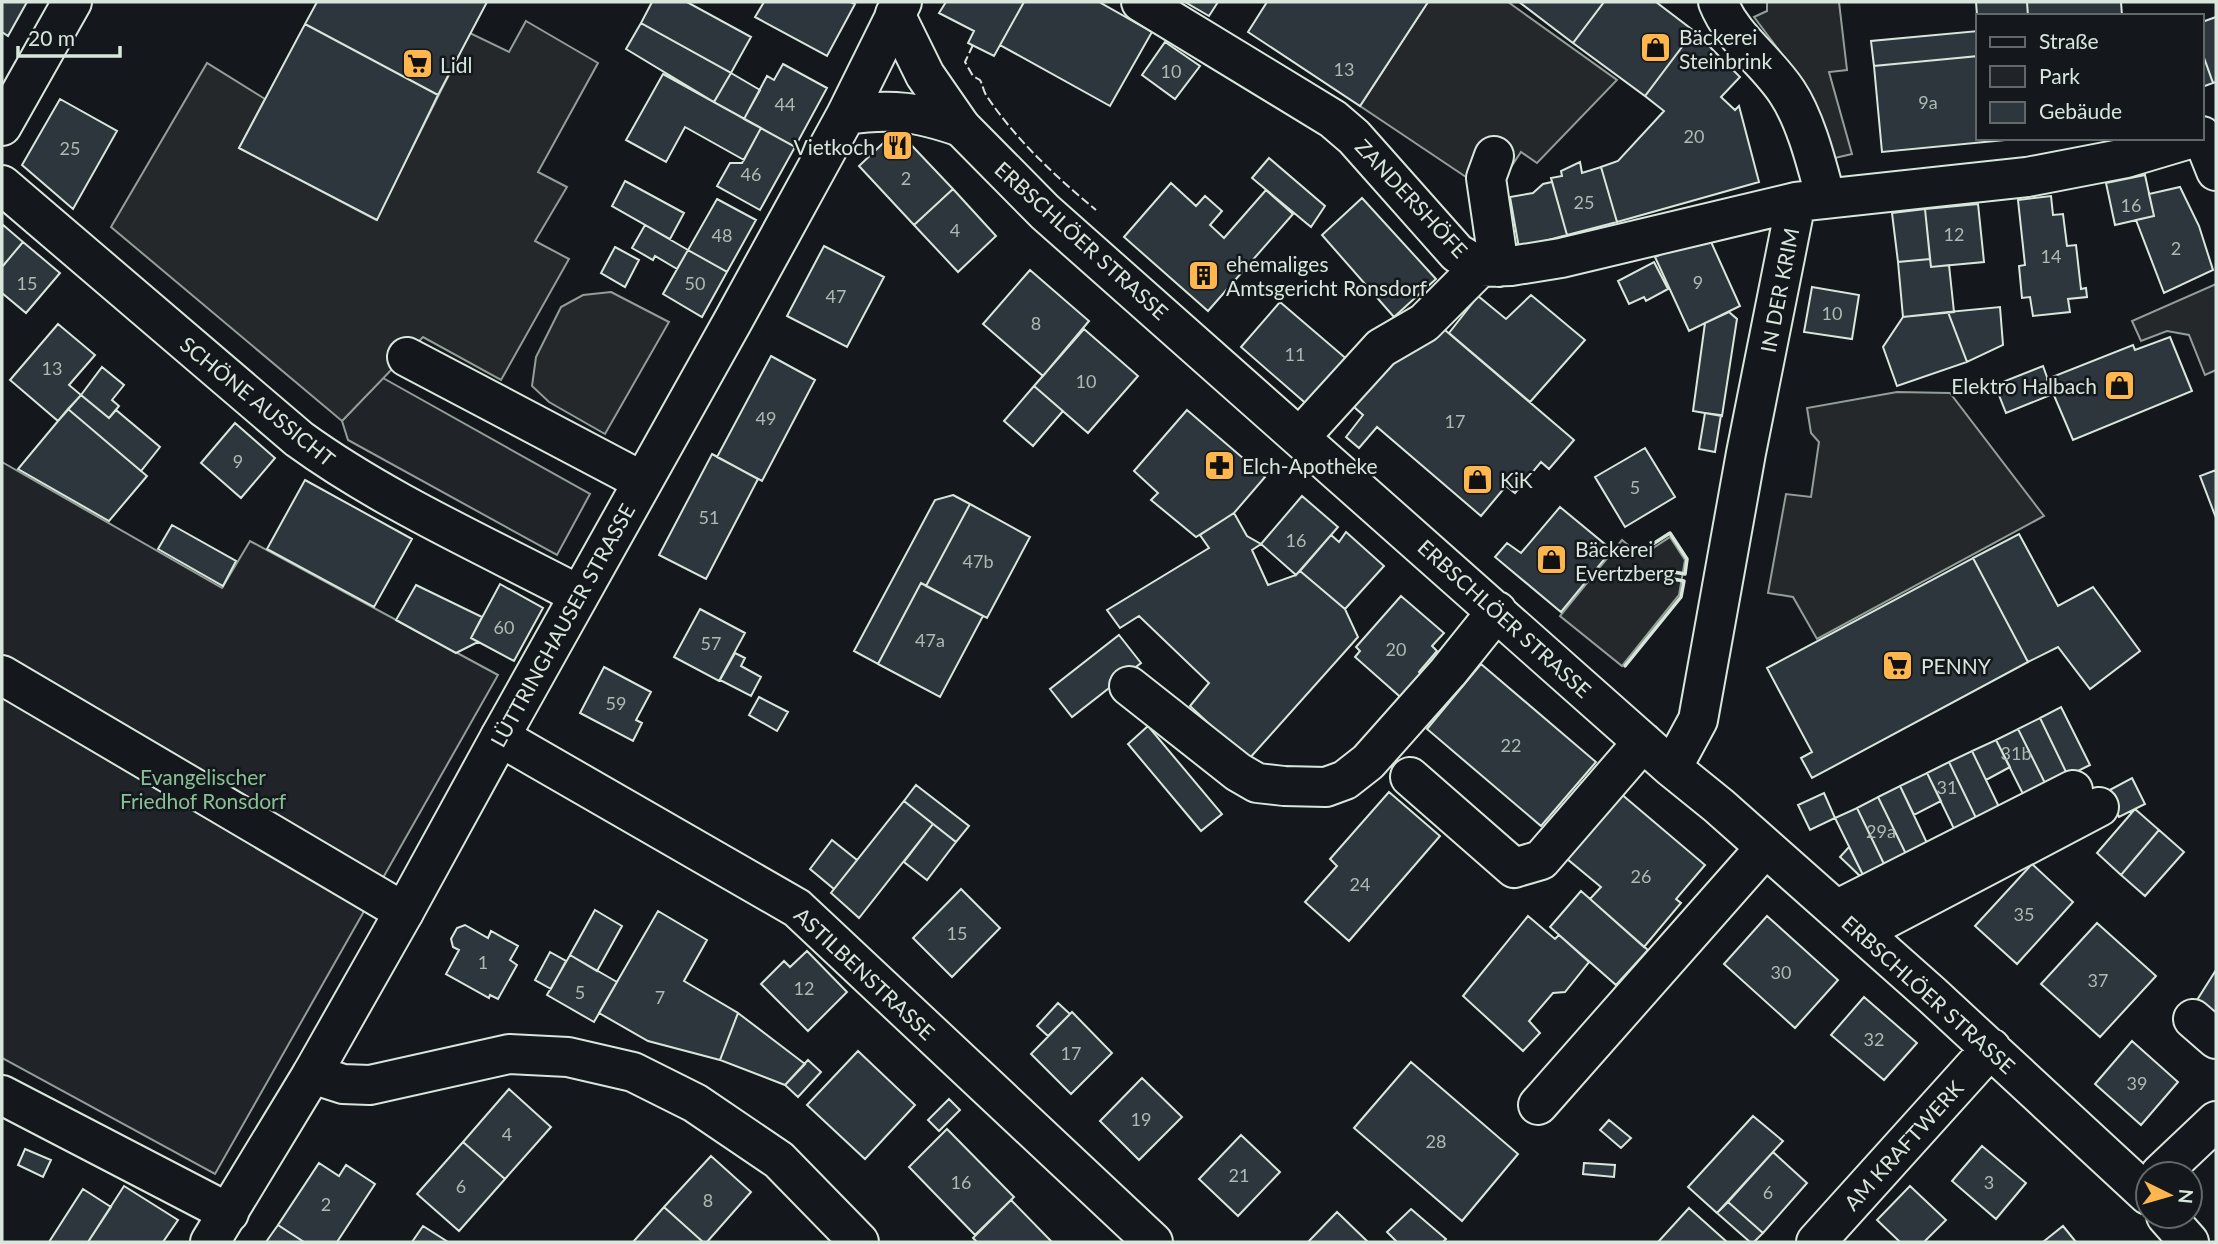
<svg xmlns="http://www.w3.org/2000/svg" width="2218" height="1244" viewBox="0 0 2218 1244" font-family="Lato,sans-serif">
  <rect width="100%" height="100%" fill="#14181c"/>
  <path fill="#202428" stroke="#939e99" stroke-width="2" d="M383 378 590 494 557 555 348 440 342 421Z
    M2 462 222 588 250 541 498 675 215 1174 2 1058Z"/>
  <path fill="#24282b" stroke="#939e99" stroke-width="2" d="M1428 2H1508L1617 80 1537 163 1521 152 1505 176 1472 181 1360 106Z
    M1767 2H1839L1847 70 1829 72 1852 154 1826 160 1793 69 1754 17 1767 11Z
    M526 21 598 63 538 172 567 187 535 241 569 259 501 380 423 337 342 421 111 227 207 63 265 99 239 148 376 220 470 33 509 52Z
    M2216 284V370L2205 375 2189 335 2167 331 2141 341 2132 321Z
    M611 292 669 322 605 434 549 402 532 386 536 357 561 307 583 295Z
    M1897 392 1950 393 2044 516 1817 639 1793 597 1768 593 1786 494 1811 497 1819 442 1811 433 1807 408Z
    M1670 537 1685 560 1679 595 1622 666 1560 616 1622 540 1641 556Z"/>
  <path fill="#2c363c" stroke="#d8e6dc" stroke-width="2" d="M2 2H27L8 36 2 32Z
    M317 2H487L438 95 305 24Z
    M652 2H687L751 37 731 73 641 23Z
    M764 2H850L855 4 827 56 755 17Z
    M946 2H1024L994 56 968 43 974 31 939 13Z
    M1024 2H1099L1152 32 1110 106 1000 45Z
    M1185 2H1218L1209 16Z
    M1267 2H1428L1360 106 1248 32Z
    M1519 2H1604L1573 43Z
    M1604 2H1656L1694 31 1645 96 1573 43Z
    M1976 2H2027L2028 16H1978V29Z
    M2027 2H2121L2122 16H2028Z
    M2216 17V82L2213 83 2202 52V22Z
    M641 23 731 73 714 102 626 49Z
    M305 24 438 95 377 220 239 148Z
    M1694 31 1740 77 1721 97 1735 110 1739 106 1759 182 1617 222 1601 167 1618 161 1664 111 1645 96Z
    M1978 31V56L1874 66 1871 41Z
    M1165 42 1200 66 1175 99 1142 75Z
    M2202 52 2213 83 2202 87Z
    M1978 56V138H2026L1882 152 1874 66Z
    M783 64 827 88 795 147 744 119 767 76 774 80Z
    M731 73 760 90 744 119 714 102Z
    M663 74 761 128 744 160 685 127 666 162 626 140Z
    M60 99 117 131 73 209 22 165Z
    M761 128 795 147 760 210 717 186 730 163H742Z
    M897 130 953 189 914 225 859 166Z
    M1269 158 1325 206 1311 227 1252 178Z
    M1580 162 1582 173 1601 167 1617 222 1567 235 1551 178 1562 176 1561 171Z
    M2145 175 2154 216 2115 225 2106 183Z
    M625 181 684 213 670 239 612 206Z
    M1552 182 1567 235 1519 248 1510 197 1533 193 1543 184Z
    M1171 183 1196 206 1205 196 1222 211 1210 225 1224 238 1266 190 1293 214 1208 311 1124 237Z
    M2180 187 2199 226 2213 270 2164 293 2136 220 2154 216 2149 194Z
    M953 189 996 236 958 272 914 225Z
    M2051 196 2053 215 2063 214 2067 246 2076 245 2081 289 2086 288 2087 297 2068 299 2070 312 2033 316 2030 297 2022 298 2019 266 2025 265 2018 200Z
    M1362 198 1436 279 1394 317 1322 235Z
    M717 199 756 220 727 272 688 250Z
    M1978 204 1984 262 1931 267 1925 209Z
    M1925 209 1930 259 1898 262 1892 213Z
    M2 224 23 242 2 267Z
    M645 225 688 250 677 269 655 256 653 260 632 248Z
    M1707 233 1740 306 1689 331 1655 257Z
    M23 242 60 273 26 313 2 293V267Z
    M824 246 884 277 847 347 787 316Z
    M615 247 639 260 625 287 601 273Z
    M688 250 727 272 702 317 663 294Z
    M1930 259 1931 267 1949 265 1954 312 1903 317 1898 262Z
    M1654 262 1668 289 1646 301 1644 297 1629 304 1618 281Z
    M1030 270 1089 321 1043 376 983 324Z
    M1812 287 1859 295 1852 339 1804 332Z
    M1531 295 1585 340 1530 402 1449 333 1478 296 1506 319Z
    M1280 302 1349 361 1310 407 1241 347Z
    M2000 307 2003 345 1967 362 1948 312Z
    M1729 312 1737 319 1722 416 1693 411 1705 323Z
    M1948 312 1967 362 1897 386 1883 347 1903 317Z
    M1432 319 1574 440 1549 469 1541 462 1515 493 1506 486 1481 516 1377 427 1359 448 1346 437 1363 415 1345 399Z
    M58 324 95 355 69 385 81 395 58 421 10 380Z
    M1084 329 1138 376 1088 433 1034 386Z
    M2170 337 2192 391 2073 440 2047 379 2133 345 2135 350Z
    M771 356 815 380 762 481 717 457Z
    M2043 366 2053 394 2006 413 1995 385Z
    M102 367 124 385 112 400 119 406 109 418 81 395Z
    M1034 386 1063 411 1033 446 1004 421Z
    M81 395 109 418 116 410 160 447 141 471 68 409Z
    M68 409 147 476 109 521 18 469Z
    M1187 410 1265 477 1234 513 1196 537 1151 500 1158 493 1134 471Z
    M1705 413 1721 415 1715 452 1699 449Z
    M235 423 275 458 241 498 201 463Z
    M1645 448 1675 497 1625 527 1595 477Z
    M712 454 758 479 706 579 659 555Z
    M2216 470V518L2200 476Z
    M305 480 412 539 374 607 267 549Z
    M953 495 970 504 926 586 921 583 878 664 854 651 935 500Z
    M1302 496 1338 527 1296 575 1261 544Z
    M970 504 1030 537 987 618 926 586Z
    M1560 507 1612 550 1561 612 1495 557 1507 543 1521 553Z
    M1234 513 1247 536 1261 544 1252 550 1268 585 1296 575 1300 571 1345 609 1358 637 1248 760 1190 706 1209 683 1139 616 1120 628 1107 610 1209 548 1200 535Z
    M172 525 236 561 223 586 158 549Z
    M1346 532 1384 566 1345 609 1300 571 1331 535 1339 542Z
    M2019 534 2058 606 2093 587 2140 651 2090 689 2058 647 2028 662 1973 558Z
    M1973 558 2028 662 1812 778 1801 758 1812 752 1767 668Z
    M921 583 983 616 940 697 878 664Z
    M500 584 543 608 514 661 471 638Z
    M416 585 482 617 471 638 478 642 456 653 396 620Z
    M1401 596 1444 633 1432 646 1437 651 1419 672 1427 679 1406 702 1355 657 1360 651 1356 647Z
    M700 609 745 633 719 681 674 657Z
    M1119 635 1141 663 1072 717 1050 689Z
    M735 653 745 658 741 666 761 677 751 696 720 680Z
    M1481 664 1596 762 1541 826 1427 729Z
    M604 667 651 692 636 720 642 723 633 741 580 713Z
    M759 697 788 712 777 731 749 715Z
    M2061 707 2090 765 2068 776 2040 718Z
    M2040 718 2068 776 2047 787 2018 729Z
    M1148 726 1222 814 1201 831 1128 744Z
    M2018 729 2047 787 2025 798 1996 740Z
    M1996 740 2010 767 1986 780 1972 751Z
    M1972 751 2001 811 1978 822 1949 762Z
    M1949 762 1978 822 1956 833 1927 773Z
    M1927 773 1941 801 1914 815 1900 786Z
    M2132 778 2145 804 2119 817 2106 792Z
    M916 785 969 826 956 842 904 801Z
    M1900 786 1927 843 1906 854 1878 797Z
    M1389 792 1440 836 1349 941 1305 902 1337 866 1330 859Z
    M1620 793 1705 865 1676 899 1681 903 1644 947 1590 899 1601 887 1566 858Z
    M1824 793 1835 818 1810 830 1798 805Z
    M1878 797 1906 854 1884 864 1857 808Z
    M904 801 933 824 859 918 831 893Z
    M1857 808 1884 864 1863 875 1835 818Z
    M2135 809 2159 830 2121 875 2097 853Z
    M933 824 956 842 927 880 904 862Z
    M2159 830 2184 852 2145 896 2121 875Z
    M832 840 857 860 834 889 810 869Z
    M1849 847 1863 875 1860 876 1840 857Z
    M2032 864 2073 902 2017 964 1975 926Z
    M961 889 1000 928 952 977 913 938Z
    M1581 891 1648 950 1616 985 1550 927Z
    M595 910 622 926 597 971 570 955Z
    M658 911 707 940 684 981 738 1013 720 1060 648 1041 599 1013Z
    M1528 916 1555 939 1559 935 1589 962 1565 992 1553 993 1529 1021 1540 1033 1523 1051 1463 996Z
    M1767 916 1838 980 1795 1028 1724 964Z
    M2097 923 2156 976 2100 1037 2041 984Z
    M465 925 488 938 491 931 518 946 510 960 517 965 498 999 490 995 489 998 446 974 459 950 453 947 451 939 457 928Z
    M807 951 847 992 808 1031 761 984 784 961 790 967Z
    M550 952 566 961 551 989 535 980Z
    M570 955 617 982 594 1022 547 995Z
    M2216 970V1023L2192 1008Z
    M1864 997 1917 1043 1884 1080 1831 1035Z
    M1058 1003 1070 1014 1048 1036 1037 1026Z
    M1072 1012 1112 1053 1071 1094 1031 1054Z
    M738 1013 805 1064 785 1085 720 1060Z
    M2132 1041 2178 1082 2141 1125 2095 1084Z
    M858 1051 915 1105 865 1159 807 1105Z
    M808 1060 821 1072 798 1097 785 1085Z
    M1411 1062 1518 1154 1462 1221 1354 1128Z
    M1142 1078 1182 1117 1139 1160 1100 1121Z
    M509 1089 551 1127 505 1179 463 1142Z
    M949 1099 960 1110 939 1131 928 1120Z
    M1753 1116 1783 1141 1717 1213 1688 1187Z
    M1609 1120 1631 1138 1621 1148 1600 1130Z
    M947 1129 1014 1197 975 1235 909 1167Z
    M1241 1135 1280 1172 1238 1216 1199 1179Z
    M463 1142 505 1179 459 1231 417 1194Z
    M1982 1146 2026 1183 1996 1219 1952 1181Z
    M25 1149 51 1160 43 1177 18 1165Z
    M1773 1152 1807 1183 1763 1233 1728 1202Z
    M711 1156 751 1192 707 1242H703L664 1207Z
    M319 1163 339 1176 346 1165 375 1184 337 1242H304L278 1225Z
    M1584 1163 1615 1165 1614 1177 1583 1174Z
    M124 1186 178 1220 163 1242H88Z
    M1910 1186 1946 1220 1924 1242H1900L1877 1220Z
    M83 1189 111 1207 88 1242H49Z
    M1011 1200 1052 1242H977L973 1238Z
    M1728 1202 1763 1233 1754 1242H1750L1717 1213Z
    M664 1207 703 1242H633Z
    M1689 1208 1727 1242H1658Z
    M1411 1209 1446 1239 1443 1242H1397L1387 1232Z
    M1337 1212 1368 1242H1308Z
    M278 1225 304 1242H266Z
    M423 1226 448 1242H412Z
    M2063 1226 2076 1242H2043Z"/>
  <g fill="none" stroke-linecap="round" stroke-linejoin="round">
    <defs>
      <path id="minor" d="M1141 2 1333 119 1354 137 1457 253 1480 267 1511 266 1561 258 1796 202 2027 177 2126 158 2193 138
        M1718 2C1732 38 1766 60 1787 92 1806 120 1817 166 1826 199
        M895 14 925 75 961 127 1045 212 1672 768 1719 806 1932 995 2148 1195
        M2 126 72 2
        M2202 136 2216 171
        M1494 156 1486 178 1499 267
        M2 185 299 439C383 500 486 546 579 595
        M407 357 642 481
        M1300 437 1381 348 1424 323 1480 267
        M2 675 404 912
        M1129 686 1238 772 1257 783 1284 786 1326 787 1345 780 1368 762 1448 672 1497 611
        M500 737 797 908 1153 1242
        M1672 768 1698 720 1746 453 1796 202
        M1410 777 1514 868 1541 860 1643 742
        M1836 910 2073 790
        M1861 932 2099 807
        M2193 1019 2216 1039
        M312 1074 343 1084 370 1085 509 1054 568 1057 633 1072 695 1103 779 1160 859 1242
        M2 1095 229 1213
        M1538 1105 1765 848
        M2160 1174 2216 1121
        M2166 1216 2189 1242
        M1816 1242 1991 1048"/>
      <path id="major" d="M846 115C893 108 917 112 961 127
        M210 1242 312 1074 404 912 500 737 734 319 846 115 902 2"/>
    </defs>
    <use href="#minor" stroke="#d8e6dc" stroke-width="42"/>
    <use href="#major" stroke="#d8e6dc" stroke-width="42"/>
    <use href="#minor" stroke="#14181c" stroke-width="38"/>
    <use href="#major" stroke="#14181c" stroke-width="38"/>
    <path stroke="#d8e6dc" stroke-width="2" stroke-dasharray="9 3.5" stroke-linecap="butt" d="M973 45 965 62 973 76 980 80C983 85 983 90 986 95 1015 139 1056 177 1096 210"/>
    <path stroke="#d8e6dc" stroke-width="3.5" d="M1642 551 1670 533 1687 559 1685 574 1668 571
      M1625 666 1681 597 1684 581 1667 578"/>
  </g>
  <defs>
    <symbol id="shop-square" viewBox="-11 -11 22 22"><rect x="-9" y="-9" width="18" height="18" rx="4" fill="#ffb74d" stroke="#14181c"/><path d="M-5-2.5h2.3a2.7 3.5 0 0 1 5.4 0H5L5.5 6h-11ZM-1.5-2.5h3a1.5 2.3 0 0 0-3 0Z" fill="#111"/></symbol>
    <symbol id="supermarket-square" viewBox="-11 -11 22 22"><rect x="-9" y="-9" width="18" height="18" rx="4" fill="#ffb74d" stroke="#14181c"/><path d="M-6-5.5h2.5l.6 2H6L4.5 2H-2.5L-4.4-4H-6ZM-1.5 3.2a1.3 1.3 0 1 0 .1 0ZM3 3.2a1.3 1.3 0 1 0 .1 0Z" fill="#111"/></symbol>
    <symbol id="restaurant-square" viewBox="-11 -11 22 22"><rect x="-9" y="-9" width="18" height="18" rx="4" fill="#ffb74d" stroke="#14181c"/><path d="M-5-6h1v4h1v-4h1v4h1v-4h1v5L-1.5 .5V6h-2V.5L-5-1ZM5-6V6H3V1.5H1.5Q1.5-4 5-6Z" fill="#111"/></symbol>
    <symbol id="building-square" viewBox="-11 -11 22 22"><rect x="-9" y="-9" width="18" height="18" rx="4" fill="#ffb74d" stroke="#14181c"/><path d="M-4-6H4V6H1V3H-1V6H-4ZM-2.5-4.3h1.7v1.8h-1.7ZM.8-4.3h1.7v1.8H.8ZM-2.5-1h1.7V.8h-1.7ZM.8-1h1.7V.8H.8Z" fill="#111"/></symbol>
    <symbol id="pharmacy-square" viewBox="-11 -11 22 22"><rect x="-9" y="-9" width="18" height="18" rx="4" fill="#ffb74d" stroke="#14181c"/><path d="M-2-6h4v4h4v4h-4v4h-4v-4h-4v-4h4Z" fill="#111"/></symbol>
  </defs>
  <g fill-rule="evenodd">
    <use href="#shop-square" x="1638" y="30" width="35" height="35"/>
    <use href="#supermarket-square" x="400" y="46" width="35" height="35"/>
    <use href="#restaurant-square" x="880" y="128" width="35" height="35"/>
    <use href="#building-square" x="1186" y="258" width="35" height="35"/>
    <use href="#shop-square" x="2102" y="368" width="35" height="35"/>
    <use href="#pharmacy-square" x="1202" y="448" width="35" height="35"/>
    <use href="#shop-square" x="1460" y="462" width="35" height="35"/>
    <use href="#shop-square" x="1534" y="542" width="35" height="35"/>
    <use href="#supermarket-square" x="1880" y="648" width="35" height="35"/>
  </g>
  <g text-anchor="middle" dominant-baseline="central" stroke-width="5" stroke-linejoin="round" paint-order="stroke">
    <g font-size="18" fill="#adbab4">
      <text x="1344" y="69">13</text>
      <text x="1171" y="71">10</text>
      <text x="1928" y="102">9a</text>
      <text x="785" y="104">44</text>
      <text x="1694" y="136">20</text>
      <text x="70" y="148">25</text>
      <text x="751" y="174">46</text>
      <text x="906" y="178">2</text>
      <text x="1584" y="202">25</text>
      <text x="2131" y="205">16</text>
      <text x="955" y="230">4</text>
      <text x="1954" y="234">12</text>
      <text x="722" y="235">48</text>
      <text x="2176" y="248">2</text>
      <text x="2051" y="256">14</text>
      <text x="1698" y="282">9</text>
      <text x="27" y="283">15</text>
      <text x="695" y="283">50</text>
      <text x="836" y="296">47</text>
      <text x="1832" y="313">10</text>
      <text x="1036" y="323">8</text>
      <text x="1295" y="354">11</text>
      <text x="52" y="368">13</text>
      <text x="1086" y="381">10</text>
      <text x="766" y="418">49</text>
      <text x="1455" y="421">17</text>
      <text x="238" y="461">9</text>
      <text x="1635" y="487">5</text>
      <text x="709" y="517">51</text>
      <text x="1296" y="540">16</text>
      <text x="978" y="561">47b</text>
      <text x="504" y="627">60</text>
      <text x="930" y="640">47a</text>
      <text x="711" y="643">57</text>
      <text x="1396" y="649">20</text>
      <text x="616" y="703">59</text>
      <text x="1511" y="745">22</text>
      <text x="2016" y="753">31b</text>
      <text x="1947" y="787">31</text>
      <text x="1881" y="831">29a</text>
      <text x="1641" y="876">26</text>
      <text x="1360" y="884">24</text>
      <text x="2024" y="914">35</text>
      <text x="957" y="933">15</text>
      <text x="483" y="962">1</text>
      <text x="1781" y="972">30</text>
      <text x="2098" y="980">37</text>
      <text x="804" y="988">12</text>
      <text x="580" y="992">5</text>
      <text x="660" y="997">7</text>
      <text x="1874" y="1039">32</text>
      <text x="1071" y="1053">17</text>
      <text x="2137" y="1083">39</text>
      <text x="1141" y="1119">19</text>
      <text x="507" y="1134">4</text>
      <text x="1436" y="1141">28</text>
      <text x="1239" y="1175">21</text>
      <text x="961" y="1182">16</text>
      <text x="1989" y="1182">3</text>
      <text x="461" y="1186">6</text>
      <text x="1768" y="1192">6</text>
      <text x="708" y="1200">8</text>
      <text x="326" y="1204">2</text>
    </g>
    <g font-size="21" fill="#d8e6dc" stroke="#14181c" text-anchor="start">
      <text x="1679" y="36">Bäckerei<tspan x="1679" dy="24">Steinbrink</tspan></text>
      <text x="440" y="64">Lidl</text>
      <text x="875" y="146" text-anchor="end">Vietkoch</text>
      <text x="1226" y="263">ehemaliges<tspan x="1226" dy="24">Amtsgericht Ronsdorf</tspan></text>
      <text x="2097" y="385" text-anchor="end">Elektro Halbach</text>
      <text x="1242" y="465">Elch-Apotheke</text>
      <text x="1500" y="479">KiK</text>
      <text x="1575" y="548">Bäckerei<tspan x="1575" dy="24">Evertzberg</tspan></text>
      <text x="1921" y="665">PENNY</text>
    </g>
    <g font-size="21" fill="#d8e6dc" stroke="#14181c">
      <text transform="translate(1412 198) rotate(47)">ZANDERSHÖFE</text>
      <text transform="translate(1082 240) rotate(42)">ERBSCHLÖER STRASSE</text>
      <text transform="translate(1779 290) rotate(-79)">IN DER KRIM</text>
      <text transform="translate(258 401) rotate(39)">SCHÖNE AUSSICHT</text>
      <text transform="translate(1505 618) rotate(42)">ERBSCHLÖER STRASSE</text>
      <text transform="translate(562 625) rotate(-61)">LÜTTRINGHAUSER STRASSE</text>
      <text transform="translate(865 973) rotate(43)">ASTILBENSTRASSE</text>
      <text transform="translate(1929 994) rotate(42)">ERBSCHLÖER STRASSE</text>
      <text transform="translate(1903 1145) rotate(-48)">AM KRAFTWERK</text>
    </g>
    <g font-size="21" fill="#8ac095" stroke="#14181c">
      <text x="203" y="776">Evangelischer<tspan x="203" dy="24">Friedhof Ronsdorf</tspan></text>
    </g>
  </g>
  <rect width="2218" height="1244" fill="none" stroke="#d8e6dc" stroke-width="7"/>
  <rect x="1976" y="14" width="228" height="126" fill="#14181c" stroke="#626a69" stroke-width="2"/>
  <rect x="1990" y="37" width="35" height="10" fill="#14181c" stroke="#626a69" stroke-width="2"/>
  <text x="2039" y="49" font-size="21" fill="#d8e6dc">Straße</text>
  <rect x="1990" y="66" width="35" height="21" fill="#202428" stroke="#626a69" stroke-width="2"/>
  <text x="2039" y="84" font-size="21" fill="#d8e6dc">Park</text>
  <rect x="1990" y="102" width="35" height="21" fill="#2c363c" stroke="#626a69" stroke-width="2"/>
  <text x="2039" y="119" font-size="21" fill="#d8e6dc">Gebäude</text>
  <g transform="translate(2169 1195) rotate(95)"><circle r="33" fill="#14181c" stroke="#626a69" stroke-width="2"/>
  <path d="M0-5L12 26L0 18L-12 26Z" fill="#ffb74d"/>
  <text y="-10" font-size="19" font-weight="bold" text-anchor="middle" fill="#d8e6dc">N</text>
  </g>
  <path d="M18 46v10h102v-10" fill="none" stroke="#d8e6dc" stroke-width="3.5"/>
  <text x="28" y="46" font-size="21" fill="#d8e6dc" stroke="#14181c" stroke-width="5" paint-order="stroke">20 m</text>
</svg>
